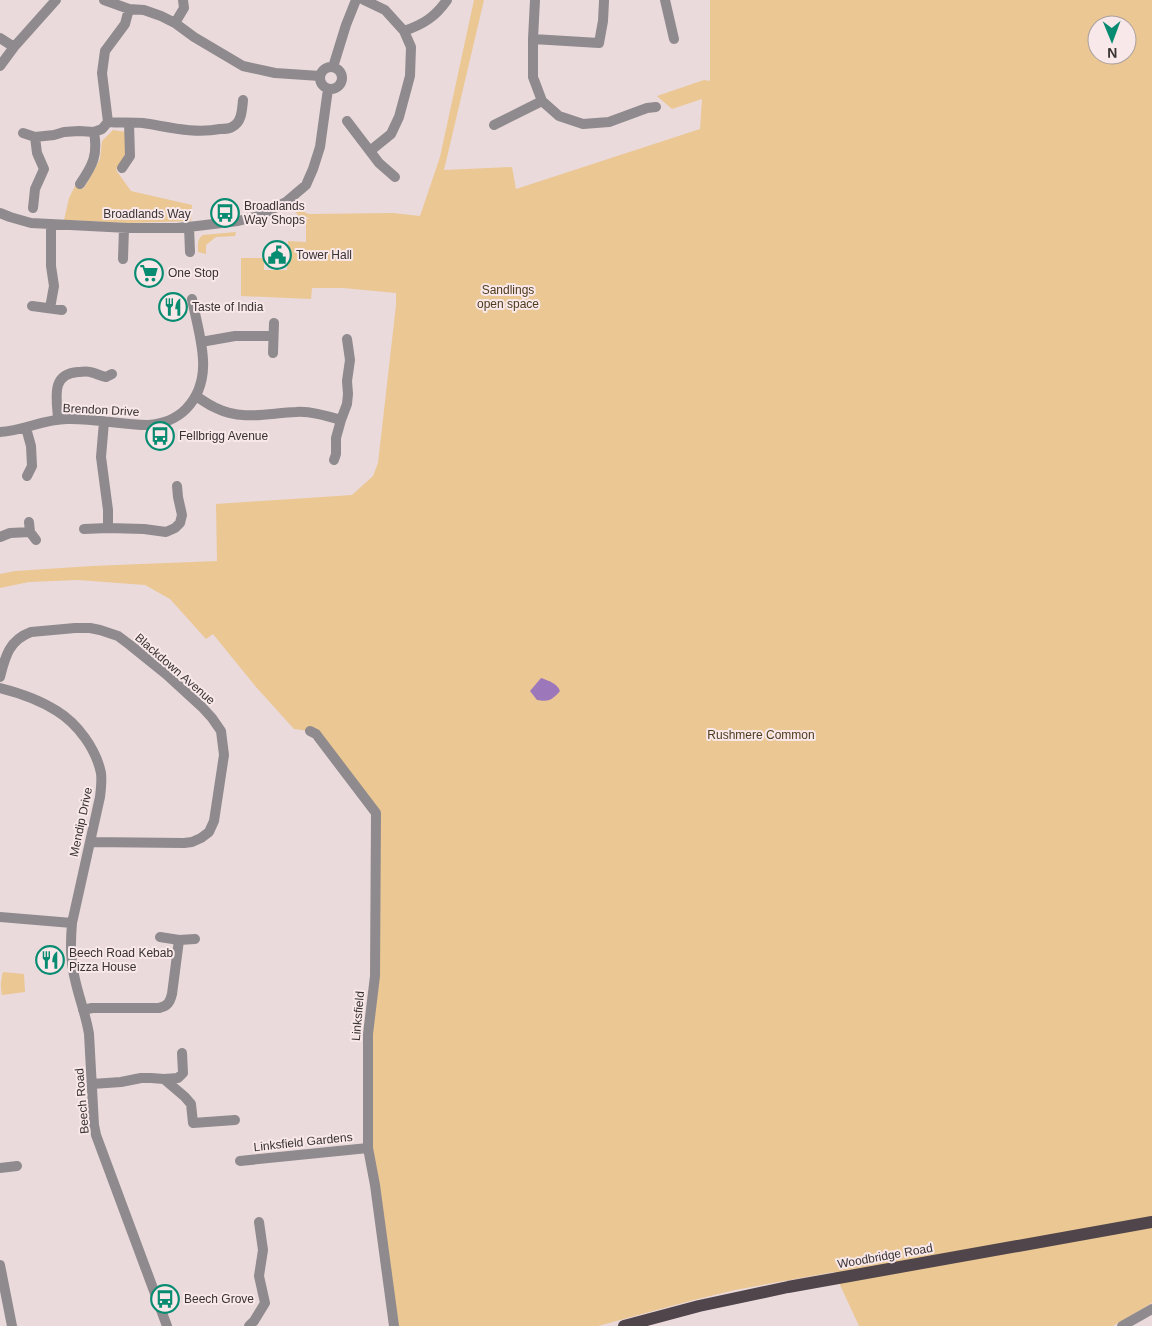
<svg xmlns="http://www.w3.org/2000/svg" width="1152" height="1326" viewBox="0 0 1152 1326" font-family="Helvetica,sans-serif">
  <rect width="100%" height="100%" fill="#ebdadc"/>
  <path fill="#eac793" fill-rule="evenodd" d="M474 0H484L444 170 512 167 516 189 700 129 702 99 672 109 657 96 704 80 710 81V0H1152V1303L1113 1326H859L834 1272 735 1290 690 1301 598 1326H397L368 1148 376 813 310 731 294 729 256 687 213 634 206 639 170 599 145 585 78 580 29 582 0 588V574L15 571 92 566 217 561 216 504 352 495 373 476 378 463 396 305V293L343 288H312L311 299 241 296V258H264V270H287L288 241 306 242V219L310 218 299 216 286 202 291 198 301 210 308 214 393 213 420 216 440 157ZM1097 25H1127V55H1097Z
    M113 130 126 132 127 154 116 170 131 191 192 205 191 221 127 223 64 220 69 198 75 186 83 189 89 180 100 159 102 141Z
    M236 232 235 236 216 237 206 245V254L198 252C198 245 197 239 203 235Z
    M3 972 24 974 25 992 2 995C0 988 1 979 3 972Z"/>
  <path fill="#9c78ba" d="M541 678C549 681 557 683 560 691 552 700 549 702 537 700L530 691Z"/>
  <g fill="none" stroke-linecap="round" stroke-linejoin="round">
    <path stroke="#8f8a8d" stroke-width="10" d="M104 0 129 9 144 10 161 16 175 23 194 37 243 66 275 73 320 76
      M364 0 385 10 404 31 411 47 410 76 399 117 391 134 370 151
      M535 0 533 39V77L542 101 559 116 583 124 609 122 647 108 656 107
      M665 0 674 39
      M129 9 125 24 105 51 102 73 108 122C119 123 131 122 143 123 169 127 194 134 220 129 224 129 229 129 232 127 242 122 242 110 243 100
      M175 23 184 8 183 0
      M404 31C424 24 435 17 447 0
      M0 38 14 47
      M533 39 599 43 603 21 604 1
      M0 66 14 47 56 0
      M320 78a11 11 0 1 1 22 0a11 11 0 1 1-22 0Z
      M333 67 346 25 356 0
      M347 121 379 163 395 177
      M494 125 542 101
      M23 133 35 137 54 135 64 132 79 131 94 132 102 129 108 122
      M122 168 130 156 129 123
      M80 184C93 165 98 155 94 132
      M33 208 35 189 44 169 37 153 35 137
      M0 213 10 217 31 223 128 228H177L197 226 238 221 259 216 286 202 306 185 313 169 320 147 328 89
      M189 227 190 252
      M123 259 124 228
      M32 306 62 310
      M50 308 54 286 51 266V224
      M201 342 235 336H273
      M273 353 274 323
      M196 396C202 400 209 405 216 408 242 421 268 413 296 412 311 411 327 416 341 420L347 404 348 394 347 381 350 360 347 339
      M58 419C57 399 50 374 78 372 82 372 86 371 90 372 96 373 100 376 106 377L112 374
      M104 422 101 457 108 510V528L144 529 166 532 175 528 180 523 182 515 178 497 177 486
      M26 428 31 446 32 466 27 476
      M0 432C23 431 44 419 67 419 94 418 121 425 148 425 162 424 176 419 186 409 216 378 199 336 192 299
      M334 460 336 454V438L341 420
      M29 522 30 532 36 540
      M84 529 108 528
      M0 537 10 533 30 532
      M0 677C5 657 9 640 31 632L75 628H90L100 630 118 636 130 645 166 674 202 707 212 718 221 731 224 755 214 821 209 832 201 838 192 842 184 843 90 842
      M0 688C20 693 40 700 57 711 78 724 96 749 101 773 102 781 101 789 100 797L72 923C71 936 70 949 72 962 74 986 85 1009 89 1034L94 1125 96 1135 167 1326
      M310 731 316 734 376 813 375 976 368 1034V1148L375 1185 394 1326
      M0 917 72 923
      M160 937 179 940
      M83 1010 92 1008H159C168 1006 170 1002 172 994L179 940 195 939
      M164 1079 178 1078 183 1073 182 1053
      M92 1084 121 1082 141 1078H151L164 1079 185 1097 191 1104 193 1123 235 1120
      M240 1161 368 1148
      M0 1168 17 1166
      M0 1265 12 1326
      M249 1326 254 1321 265 1303 259 1276 263 1250 259 1222
      M1122 1326 1152 1309"/>
    <path stroke="#4f454b" stroke-width="12" d="M624 1326 699 1306 788 1287 1152 1222"/>
  </g>
  <defs>
    <symbol id="bus-ring" viewBox="-11 -11 22 22"><circle r="9.5" fill="#f8e8e9" stroke="#088c71" stroke-width="1.5"/><path d="M-5-6H5V4H4V6H2V4H-2V6H-4V4H-5ZM-3.5-4V0h7V-4ZM-3.5 1.2v1.5H-2V1.2ZM2 1.2v1.5H3.5V1.2Z" fill="#088c71"/></symbol>
    <symbol id="civic-ring" viewBox="-11 -11 22 22"><circle r="9.5" fill="#f8e8e9" stroke="#088c71" stroke-width="1.5"/><path d="M-.6-6.5H3V-4.5H.6V-3L4-1V1h2V6H-6V1h2V-1L-.6-3ZM-1.2 2.5V6h2.4V2.5Z" fill="#088c71"/></symbol>
    <symbol id="supermarket-ring" viewBox="-11 -11 22 22"><circle r="9.5" fill="#f8e8e9" stroke="#088c71" stroke-width="1.5"/><path d="M-6-5.5h2.5l.6 2H6L4.5 2H-2.5L-4.4-4H-6ZM-1.5 3.2a1.3 1.3 0 1 0 .1 0ZM3 3.2a1.3 1.3 0 1 0 .1 0Z" fill="#088c71"/></symbol>
    <symbol id="restaurant-ring" viewBox="-11 -11 22 22"><circle r="9.5" fill="#f8e8e9" stroke="#088c71" stroke-width="1.5"/><path d="M-5-6h1v4h1v-4h1v4h1v-4h1v5L-1.5 .5V6h-2V.5L-5-1ZM5-6V6H3V1.5H1.5Q1.5-4 5-6Z" fill="#088c71"/></symbol>
  </defs>
  <g fill-rule="evenodd">
    <use href="#bus-ring" x="209" y="197" width="32" height="32"/>
    <use href="#civic-ring" x="261" y="239" width="32" height="32"/>
    <use href="#supermarket-ring" x="133" y="257" width="32" height="32"/>
    <use href="#restaurant-ring" x="157" y="291" width="32" height="32"/>
    <use href="#bus-ring" x="144" y="420" width="32" height="32"/>
    <use href="#restaurant-ring" x="34" y="944" width="32" height="32"/>
    <use href="#bus-ring" x="149" y="1283" width="32" height="32"/>
  </g>
  <g text-anchor="middle" dominant-baseline="central" stroke-width="4" stroke-linejoin="round" paint-order="stroke">
    <g font-size="12" fill="#393233" stroke="#f8e8e9" text-anchor="start">
      <text x="244" y="206">Broadlands<tspan x="244" dy="14">Way Shops</tspan></text>
      <text x="296" y="255">Tower Hall</text>
      <text x="168" y="273">One Stop</text>
      <text x="192" y="307">Taste of India</text>
      <text x="179" y="436">Fellbrigg Avenue</text>
      <text x="69" y="953">Beech Road Kebab<tspan x="69" dy="14">Pizza House</tspan></text>
      <text x="184" y="1299">Beech Grove</text>
    </g>
    <g font-size="12" fill="#393233" stroke="#f8e8e9">
      <text x="147" y="214">Broadlands Way</text>
      <text transform="translate(101 410) rotate(3)">Brendon Drive</text>
      <text transform="translate(175 669) rotate(41)">Blackdown Avenue</text>
      <text transform="translate(81 822) rotate(-78)">Mendip Drive</text>
      <text transform="translate(358 1016) rotate(-85)">Linksfield</text>
      <text transform="translate(82 1101) rotate(-95)">Beech Road</text>
      <text transform="translate(303 1142) rotate(-6)">Linksfield Gardens</text>
      <text transform="translate(885 1256) rotate(-10)">Woodbridge Road</text>
    </g>
    <g font-size="12" fill="#4f3b1c" stroke="#f8e8e9">
      <text x="508" y="290">Sandlings<tspan x="508" dy="14">open space</tspan></text>
      <text x="761" y="735">Rushmere Common</text>
    </g>
  </g>
  <g transform="translate(1112 40) rotate(179)"><circle r="24" fill="#f8e8e9" stroke="#ac9fa0"/>
  <path d="M0-4L9 19L0 12L-9 19Z" fill="#088c71"/>
  <text y="-8" font-size="14" font-weight="bold" text-anchor="middle" fill="#393233">N</text>
  </g>
</svg>
